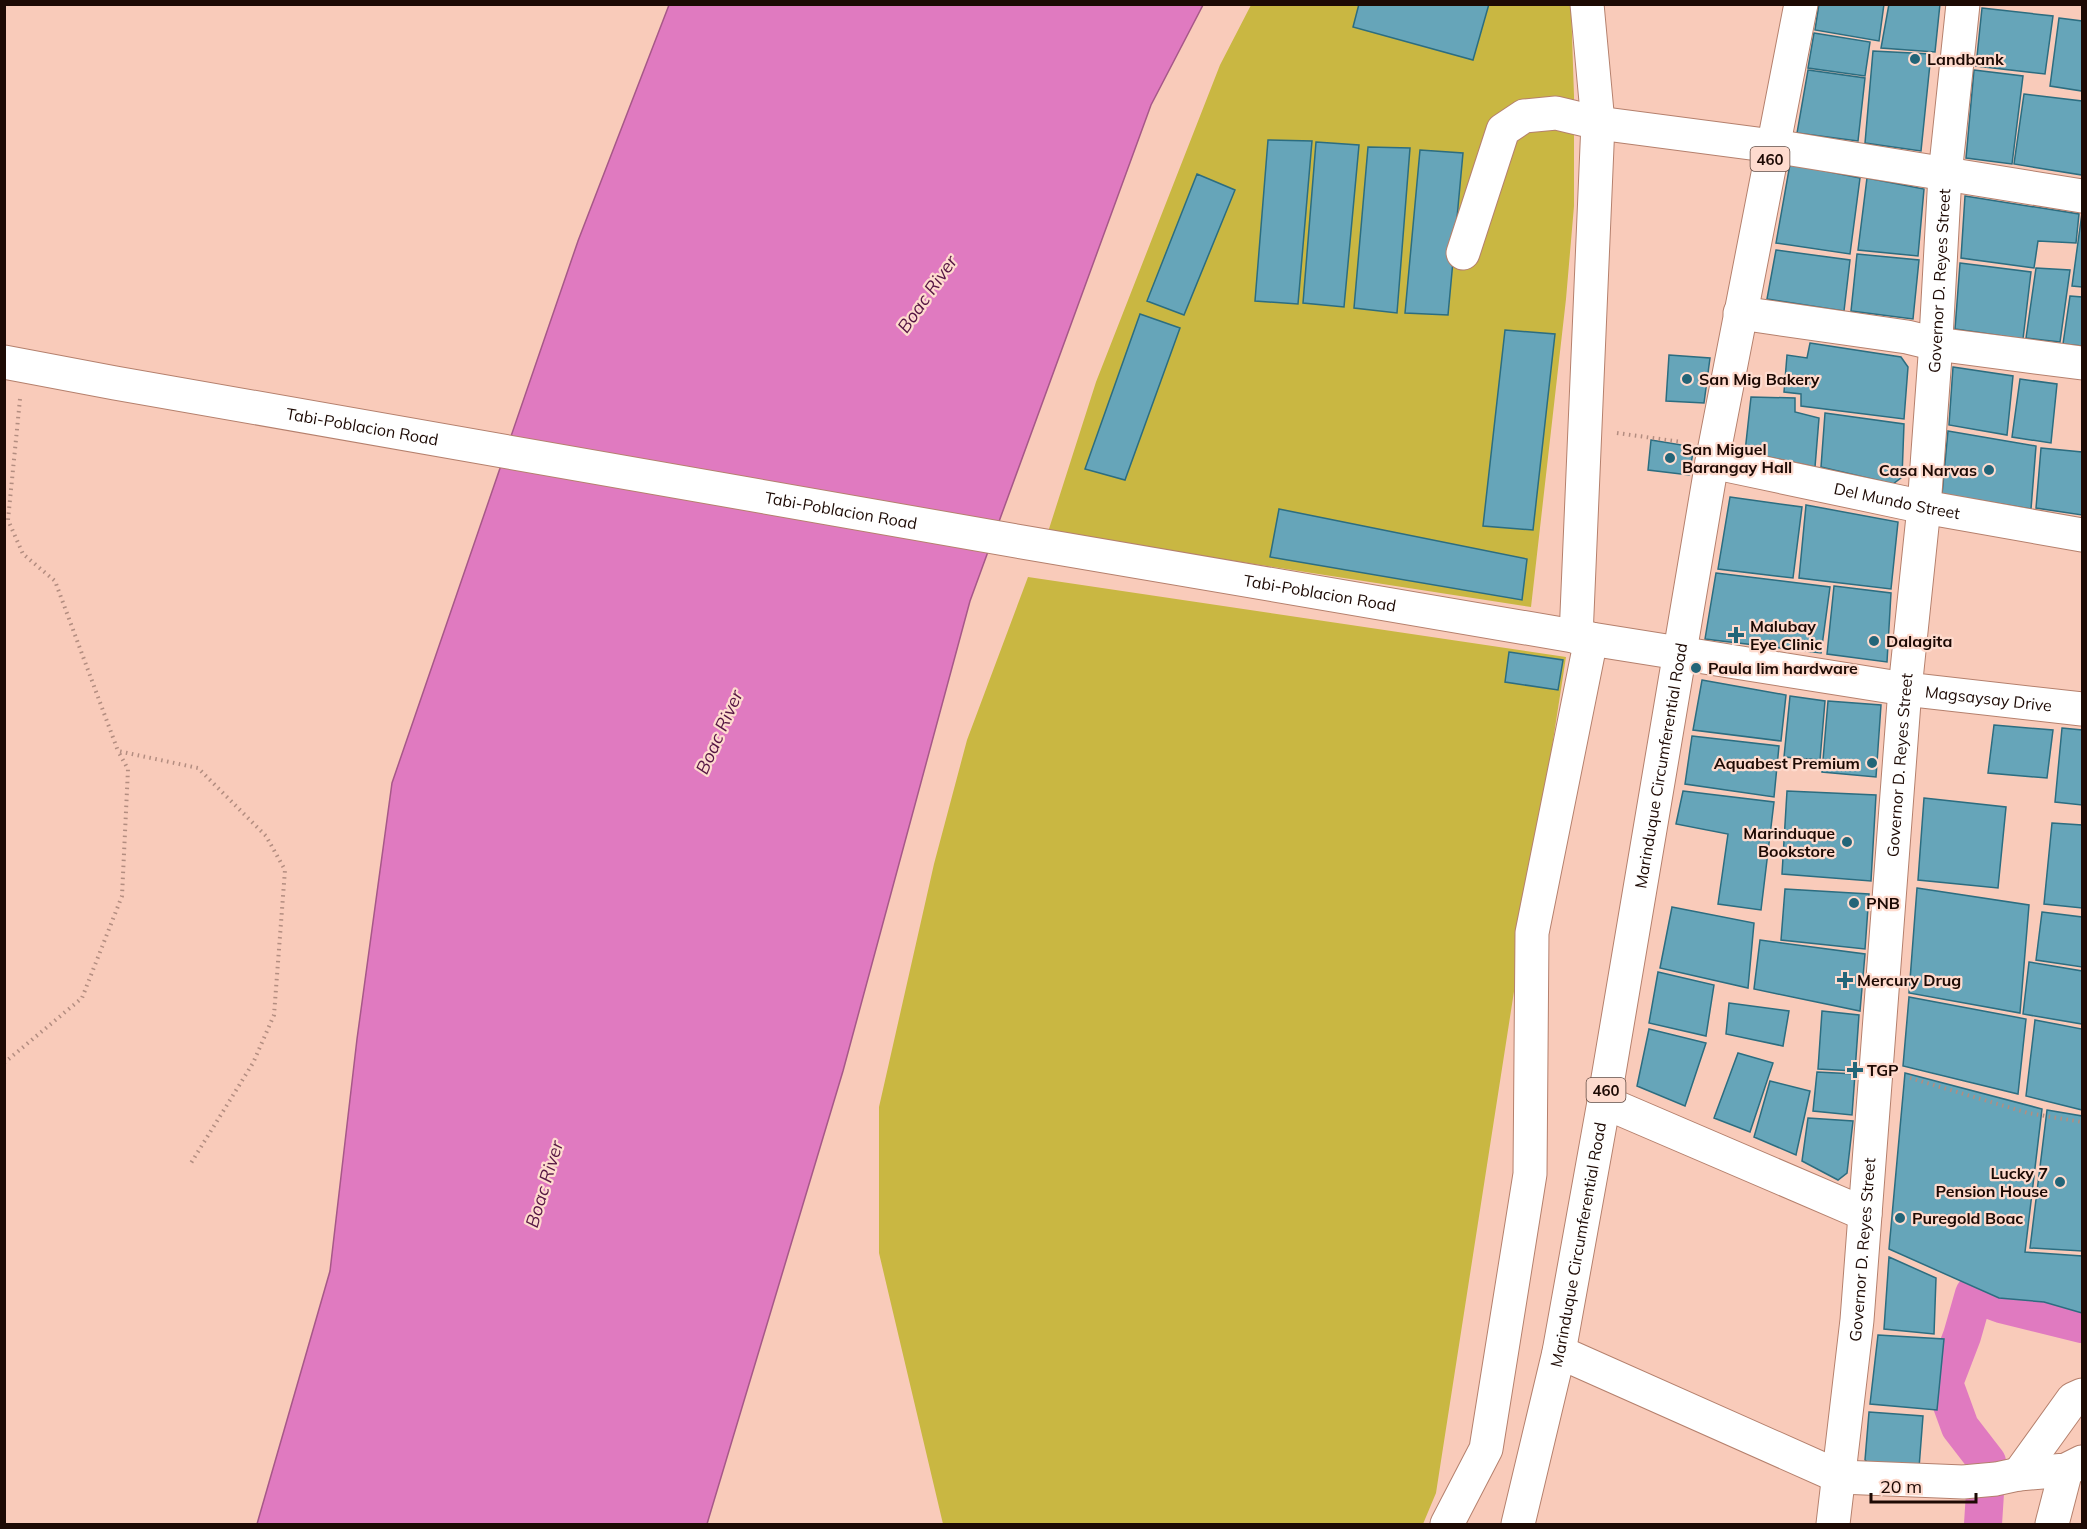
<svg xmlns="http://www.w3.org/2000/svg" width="2087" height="1529" viewBox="0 0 2087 1529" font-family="Mulish,sans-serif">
  <rect width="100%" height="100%" fill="#f9cbba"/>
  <path fill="#c9b742" d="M1251 5H1571L1574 96V206L1566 299 1531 607 1048 532 1096 382 1220 65Z
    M1028 577 1566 657 1436 1493 1423 1524H943L879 1253V1107L934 864 967 740Z"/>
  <path fill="#e07ac0" stroke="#a65888" stroke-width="1.5" d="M669 5H1203L1151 105 970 601 843 1071 707 1524H257L330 1271 357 1039 392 783 578 241Z"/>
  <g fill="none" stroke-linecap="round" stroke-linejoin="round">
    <path stroke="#e07ac0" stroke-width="38" d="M1983 1524 1987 1462 1960 1427 1944 1383 1962 1336 1974 1294 2001 1304 2082 1324"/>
  </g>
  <path fill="#66a5b9" stroke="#2c6d80" stroke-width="1.5" d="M1359 4H1489L1473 60 1353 27Z
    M1819 4H1884L1879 41 1815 30Z
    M1889 4H1940L1935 52 1881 48Z
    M1982 8 2053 16 2045 74 1976 66Z
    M2059 18 2082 21V91L2050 86Z
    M1814 33 1870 42 1865 76 1808 68Z
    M1873 51 1931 54 1921 151 1865 143Z
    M1808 70 1865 78 1858 141 1797 133Z
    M1974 70 2023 76 2012 164 1966 158Z
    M2024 94 2082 101V175L2014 164Z
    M1268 140 1312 141 1298 304 1255 301Z
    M1316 142 1359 145 1344 307 1303 303Z
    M1368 147 1410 148 1397 313 1354 308Z
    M1420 150 1463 153 1448 315 1405 313Z
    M1790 164 1860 178 1850 254 1776 243Z
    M1197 174 1235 190 1184 315 1147 301Z
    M1867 178 1924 189 1918 256 1858 250Z
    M1965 196 2079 214 2076 243 2038 241 2034 268 1961 258Z
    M2082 213V287L2072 286Z
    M1776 250 1850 260 1844 311 1767 299Z
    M1857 254 1919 260 1913 319 1851 311Z
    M1960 263 2031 272 2023 339 1955 329Z
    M2036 268 2070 270 2060 342 2026 338Z
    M2070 296 2082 297V346L2063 344Z
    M1140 314 1180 328 1125 480 1085 469Z
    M1505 330 1555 334 1533 530 1483 526Z
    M1810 343 1901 357 1908 367 1904 419 1801 406V394L1784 392 1787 355 1807 358Z
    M1669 355 1710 358 1704 403 1666 401Z
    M1953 367 2013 376 2007 435 1949 425Z
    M2020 379 2057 384 2051 443 2012 437Z
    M1751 397 1795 398V412L1819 418 1815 467 1745 452Z
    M1825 413 1904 424 1902 477 1893 484 1821 467Z
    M1948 431 2036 446 2031 509 1942 494Z
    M1651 440 1694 447 1689 475 1648 470Z
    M2041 448 2082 452V515L2036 508Z
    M1730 497 1802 507 1793 578 1718 569Z
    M1806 505 1898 522 1891 589 1799 578Z
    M1279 509 1527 559 1522 600 1270 557Z
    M1716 573 1830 587 1821 653 1705 639Z
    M1834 586 1891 593 1887 662 1827 654Z
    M1509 652 1563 660 1558 690 1505 682Z
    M1702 680 1786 695 1781 741 1693 730Z
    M1790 696 1825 701 1820 760 1784 757Z
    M1828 701 1881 705 1876 777 1822 772Z
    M1994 725 2053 730 2047 778 1988 773Z
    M2062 728 2082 730V805L2055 802Z
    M1692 736 1779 746 1774 797 1685 784Z
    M1683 791 1774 802 1761 910 1718 904 1728 834 1676 824Z
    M1787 791 1876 795 1871 881 1782 874Z
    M1924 798 2006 807 1998 888 1918 880Z
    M2052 823 2082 825V908L2044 904Z
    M1917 888 2029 905 2020 1013 1909 993Z
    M1785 889 1869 894 1865 949 1781 940Z
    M1672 907 1754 923 1748 988 1660 968Z
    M2042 912 2082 917V967L2036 960Z
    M1760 940 1865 954 1860 1011 1754 989Z
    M2029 962 2082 971V1024L2023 1014Z
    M1658 972 1714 985 1706 1036 1649 1023Z
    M1909 997 2026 1019 2018 1094 1903 1066Z
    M1729 1003 1789 1011 1783 1046 1726 1034Z
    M1822 1011 1859 1015 1855 1071 1818 1069Z
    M2035 1020 2082 1029V1110L2026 1096Z
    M1649 1029 1706 1043 1685 1106 1637 1086Z
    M1738 1053 1773 1063 1750 1132 1714 1118Z
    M1817 1072 1855 1074 1852 1115 1813 1111Z
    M1905 1073 2042 1109 2025 1252 2082 1256V1313L2044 1302 1999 1298 1889 1249Z
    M1770 1081 1810 1091 1796 1155 1754 1137Z
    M2047 1110 2082 1116V1251L2030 1248Z
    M1808 1118 1853 1121 1847 1173 1838 1180 1802 1161Z
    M1889 1257 1936 1278 1934 1334 1884 1329Z
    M1878 1335 1944 1339 1937 1410 1870 1404Z
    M1869 1412 1923 1416 1919 1468 1871 1465 1865 1460Z"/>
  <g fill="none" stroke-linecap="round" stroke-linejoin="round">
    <defs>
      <g id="minor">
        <path d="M1463 253 1503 130 1524 116 1556 113 1598 123 1773 146 2082 196"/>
        <path d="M1740 313 1907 337 1936 344 2082 363"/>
        <path id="s1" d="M1712 462 1924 507 2082 535"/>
        <path d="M1576 637 1598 123 1587 4"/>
        <path d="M1604 1102 1865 1214"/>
        <path d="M1559 1352 1840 1477 1963 1482 1996 1479 2019 1474 2066 1470 2082 1462"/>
        <path d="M2019 1474 2073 1399 2082 1395"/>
        <path d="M1447 1524 1486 1449 1530 1174 1532 933 1591 639"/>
        <path d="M2052 1524 2066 1470"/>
      </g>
      <g id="major">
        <path id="s2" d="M4 362 115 383 1022 542 1591 639 1905 689 2082 709"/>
        <path id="s3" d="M1518 1524 1559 1352 1604 1102 1712 462 1801 4"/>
        <path id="s4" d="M1833 1524 1857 1320 1905 689 1924 507 1935 356 1945 175 1963 4"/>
      </g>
    </defs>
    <use href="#minor" stroke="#b5806d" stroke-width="35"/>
    <use href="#major" stroke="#b5806d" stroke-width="35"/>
    <path stroke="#b38d80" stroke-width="4" stroke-dasharray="1.5 4.5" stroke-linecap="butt" d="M20 399 8 520 23 554 55 581 118 751 198 768 266 836 285 870 274 1015 253 1063 191 1163
      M1617 433 1681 442
      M4 1063 82 998 122 896 128 769 118 751
      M1910 1078 2028 1113 2082 1122"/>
    <use href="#minor" stroke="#fff" stroke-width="33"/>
    <use href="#major" stroke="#fff" stroke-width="33"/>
  </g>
  <g fill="#236578" stroke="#fedbce" stroke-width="2">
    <circle cx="1915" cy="59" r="6"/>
    <circle cx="1687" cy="379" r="6"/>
    <circle cx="1670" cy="458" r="6"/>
    <circle cx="1989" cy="470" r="6"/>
    <path d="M1733 626h6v6h6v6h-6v6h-6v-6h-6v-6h6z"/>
    <circle cx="1874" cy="641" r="6"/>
    <circle cx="1696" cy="668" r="6"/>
    <circle cx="1872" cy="763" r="6"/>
    <circle cx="1847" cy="842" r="6"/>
    <circle cx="1854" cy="903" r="6"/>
    <path d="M1842 971h6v6h6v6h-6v6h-6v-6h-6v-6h6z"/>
    <path d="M1852 1061h6v6h6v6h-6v6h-6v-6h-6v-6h6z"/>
    <circle cx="2060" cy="1182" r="6"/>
    <circle cx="1900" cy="1218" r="6"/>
  </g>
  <g text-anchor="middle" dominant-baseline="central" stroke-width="4.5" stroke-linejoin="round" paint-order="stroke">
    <g fill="#fedbce" stroke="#604941" stroke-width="1.5">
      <rect x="1750.5" y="147" width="39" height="24" rx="4.5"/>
      <rect x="1586.5" y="1078" width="39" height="24" rx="4.5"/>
    </g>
    <g font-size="15" font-weight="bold" fill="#1d0a04">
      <text x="1770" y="159">460</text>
      <text x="1606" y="1090">460</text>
    </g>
    <g font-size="16" font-weight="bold" fill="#1d0a04" stroke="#fedbce" text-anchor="start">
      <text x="1927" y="59">Landbank</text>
      <text x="1699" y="379">San Mig Bakery</text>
      <text x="1682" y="449">San Miguel<tspan x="1682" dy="18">Barangay Hall</tspan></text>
      <text x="1977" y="470" text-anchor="end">Casa Narvas</text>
      <text x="1750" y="626">Malubay<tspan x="1750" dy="18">Eye Clinic</tspan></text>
      <text x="1886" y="641">Dalagita</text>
      <text x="1708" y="668">Paula lim hardware</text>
      <text x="1860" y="763" text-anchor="end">Aquabest Premium</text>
      <text x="1835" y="833" text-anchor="end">Marinduque<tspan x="1835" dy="18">Bookstore</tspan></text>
      <text x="1866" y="903">PNB</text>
      <text x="1857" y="980">Mercury Drug</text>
      <text x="1867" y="1070">TGP</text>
      <text x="2048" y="1173" text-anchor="end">Lucky 7<tspan x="2048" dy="18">Pension House</tspan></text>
      <text x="1912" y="1218">Puregold Boac</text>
    </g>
    <g font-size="16" fill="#1d0a04" stroke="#fedbce">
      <text stroke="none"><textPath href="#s4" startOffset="1248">Governor D. Reyes Street</textPath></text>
      <text stroke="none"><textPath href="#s2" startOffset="364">Tabi-Poblacion Road</textPath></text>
      <text stroke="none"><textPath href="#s1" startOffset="189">Del Mundo Street</textPath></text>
      <text stroke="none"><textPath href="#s2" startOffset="850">Tabi-Poblacion Road</textPath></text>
      <text stroke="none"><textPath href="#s2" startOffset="1336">Tabi-Poblacion Road</textPath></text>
      <text stroke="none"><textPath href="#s2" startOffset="2013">Magsaysay Drive</textPath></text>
      <text stroke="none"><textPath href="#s3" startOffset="772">Marinduque Circumferential Road</textPath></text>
      <text stroke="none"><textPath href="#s4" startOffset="762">Governor D. Reyes Street</textPath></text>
      <text stroke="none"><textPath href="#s3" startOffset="286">Marinduque Circumferential Road</textPath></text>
      <text stroke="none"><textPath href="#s4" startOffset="276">Governor D. Reyes Street</textPath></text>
    </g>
    <g font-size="18" font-style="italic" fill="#551543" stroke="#fedbce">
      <text transform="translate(927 294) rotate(-55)">Boac River</text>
      <text transform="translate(719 732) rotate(-66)">Boac River</text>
      <text transform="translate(544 1184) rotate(-73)">Boac River</text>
    </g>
  </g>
  <rect width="2087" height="1529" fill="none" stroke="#1d0a04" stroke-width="12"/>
  <path d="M1871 1493v9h105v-9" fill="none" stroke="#1d0a04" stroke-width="3"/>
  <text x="1880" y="1493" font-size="18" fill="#1d0a04" stroke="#fedbce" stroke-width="4.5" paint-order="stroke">20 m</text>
</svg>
